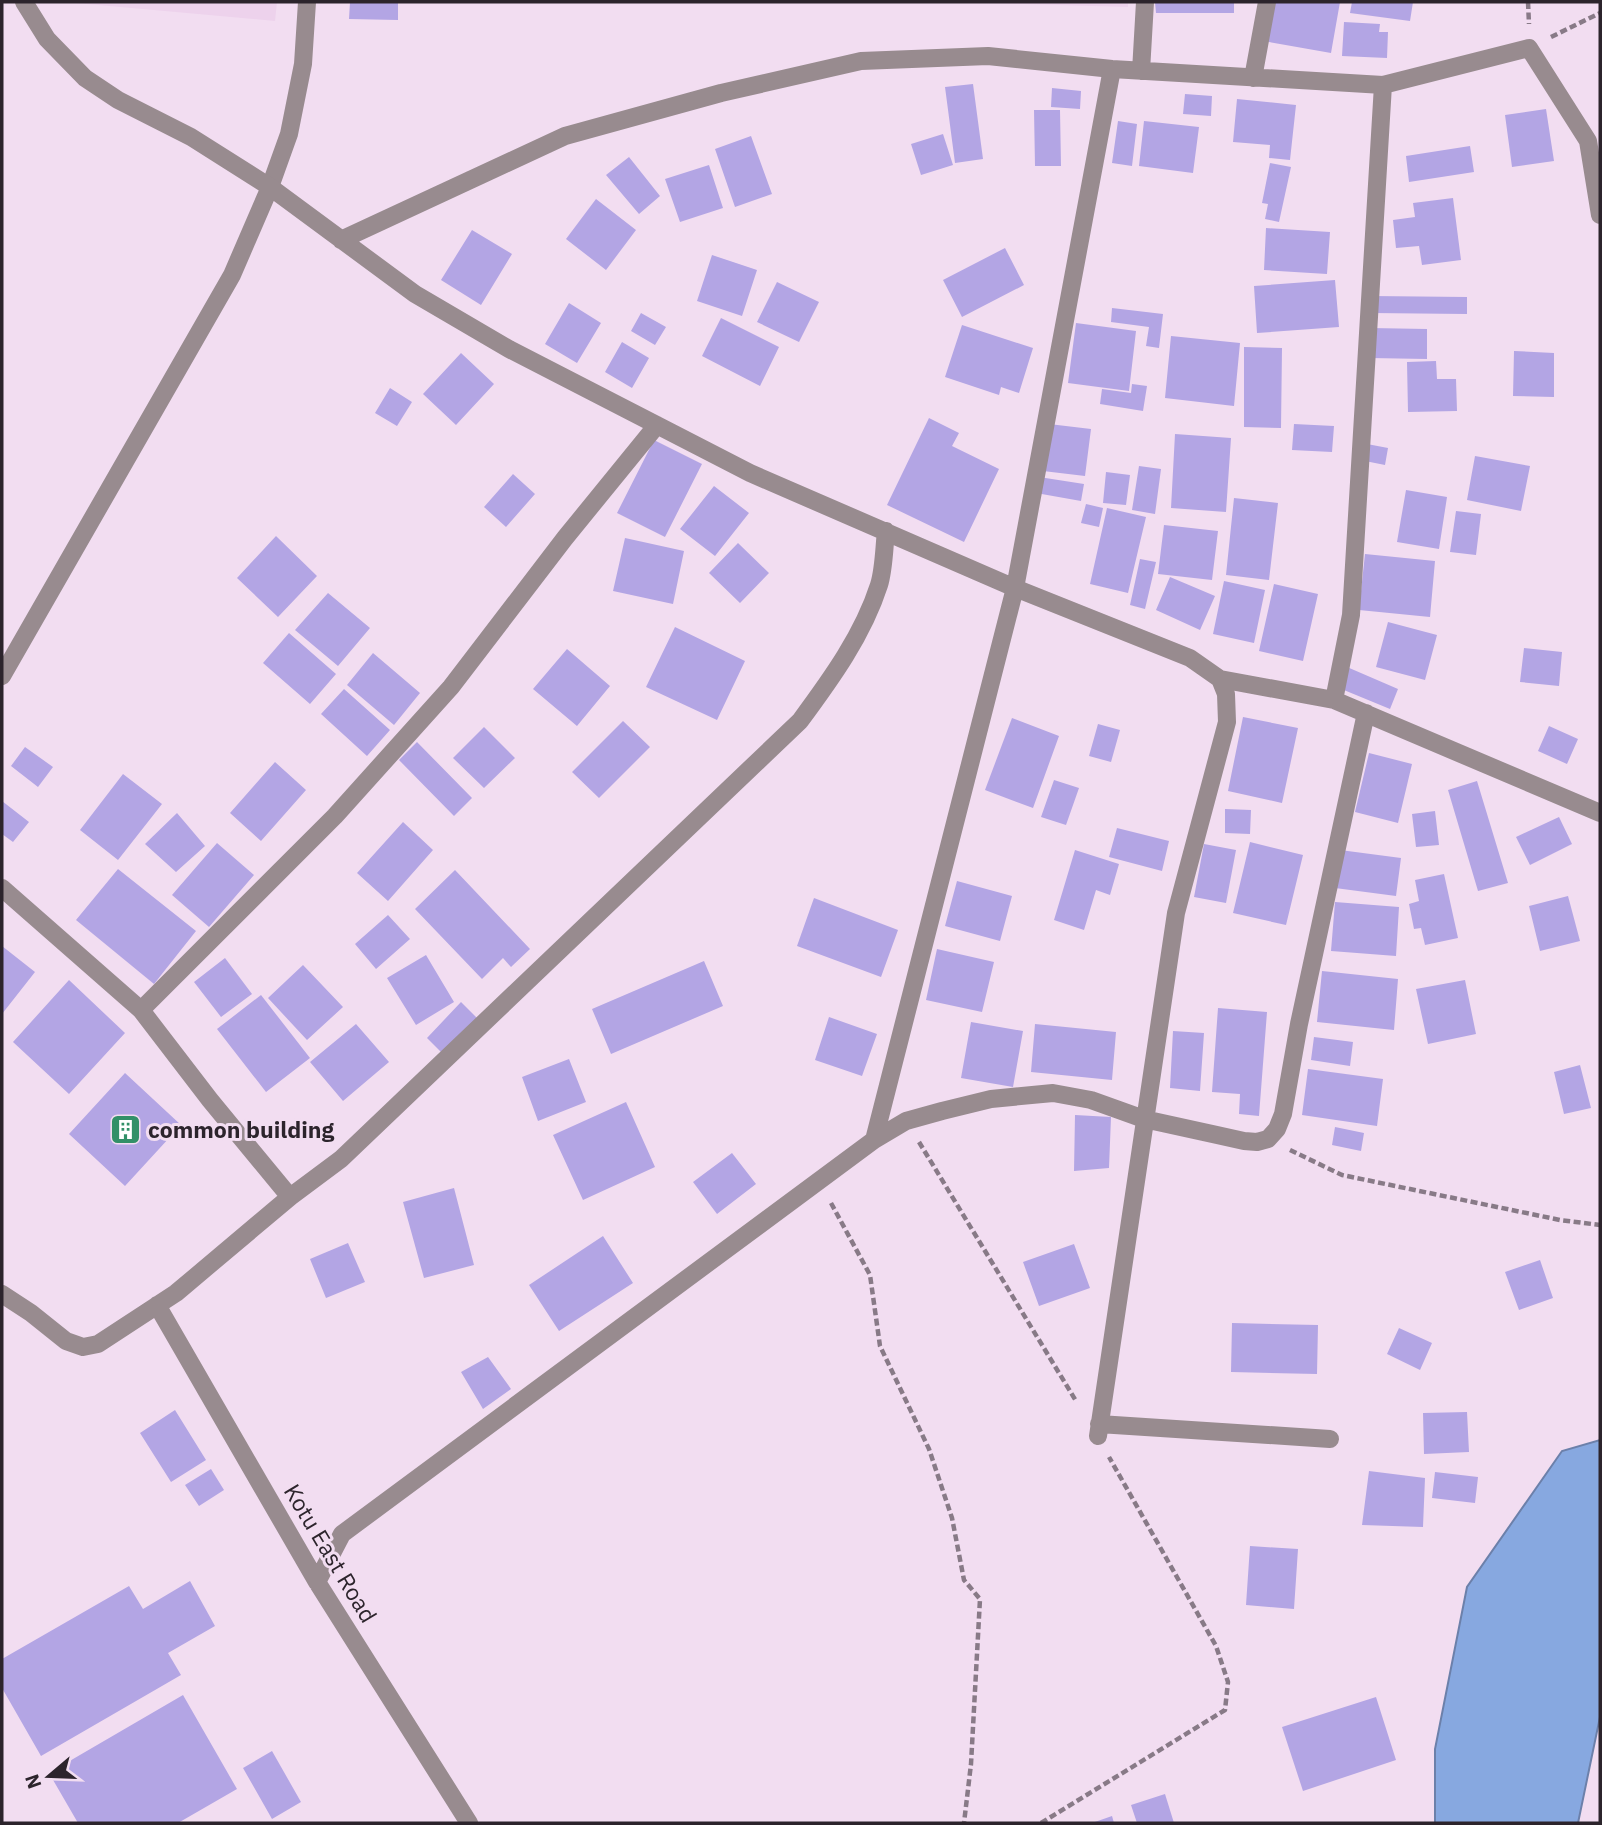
<svg xmlns="http://www.w3.org/2000/svg" width="1602" height="1825" viewBox="0 0 1602 1825" font-family="'IBM Plex Sans',sans-serif">
  <rect width="100%" height="100%" fill="#f2ddf1"/>
  <path fill="#edd2ec" d="M65 2H277L275 21Z
    M949 2H1128V7Z"/>
  <path fill="#87a8e0" stroke="#6c80aa" stroke-width="2" d="M1600 1440V1717L1578 1823H1435V1749L1467 1587 1562 1451Z"/>
  <path fill="#b3a5e4" d="M350 2H398V20L349 19Z
    M1155 2H1234V13H1156Z
    M1270 2H1340L1331 53 1263 41Z
    M1352 2H1413L1410 21 1350 13Z
    M1344 22 1380 24 1379 32H1388L1387 58 1342 56Z
    M973 84 983 159 955 163 945 87Z
    M1052 88 1081 91 1080 109 1051 107Z
    M1185 94 1212 96 1211 116 1183 114Z
    M1237 99 1296 105 1290 160 1269 158 1270 145 1233 142Z
    M1546 109 1554 161 1512 167 1505 115Z
    M1034 110H1060L1061 166H1035Z
    M1118 121 1137 124 1132 166 1112 163Z
    M1144 121 1199 127 1193 173 1139 166Z
    M943 134 953 165 921 175 911 144Z
    M751 136 772 194 735 207 715 149Z
    M1470 146 1474 172 1409 182 1406 156Z
    M629 157 660 196 639 214 606 175Z
    M1270 163 1291 167 1279 222 1265 219 1268 204 1262 203Z
    M709 165 723 208 680 222 665 179Z
    M1453 198 1461 260 1422 265 1419 246 1396 248 1393 220 1415 217 1413 203Z
    M596 199 636 230 606 270 566 239Z
    M1266 228 1330 232 1327 274 1264 270Z
    M472 230 512 254 481 305 441 280Z
    M1005 248 1024 285 962 317 943 280Z
    M712 255 757 270 742 316 697 301Z
    M1335 280 1339 327 1257 333 1254 286Z
    M777 282 819 302 799 342 757 322Z
    M1371 296 1467 297V314L1371 313Z
    M569 303 601 323 577 363 545 344Z
    M1112 308 1163 314 1159 348 1146 346 1149 327 1111 322Z
    M641 313 666 327 655 345 631 331Z
    M721 318 779 347 760 386 702 356Z
    M1076 323 1136 331 1129 391 1068 383Z
    M962 325 1033 348 1019 393 1001 387 999 395 945 377Z
    M1370 328 1427 329V359L1370 358Z
    M1171 336 1240 343 1234 406 1165 398Z
    M622 342 649 358 632 388 605 372Z
    M1244 347 1282 348 1281 428 1244 427Z
    M1514 351 1554 353V397L1513 396Z
    M461 353 494 384 456 425 423 394Z
    M1436 361 1437 379H1456L1457 411 1408 412 1407 362Z
    M1132 384 1147 386 1143 411 1100 404 1102 389 1131 393Z
    M390 388 412 402 397 426 375 413Z
    M929 418 959 433 952 446 999 469 964 542 887 505Z
    M1049 424 1091 429 1085 476 1043 471Z
    M1294 424 1334 426 1332 452 1292 450Z
    M1175 434 1231 438 1226 512 1171 508Z
    M654 440 702 464 665 537 617 513Z
    M1367 444 1388 448 1385 465 1365 461Z
    M1475 456 1530 466 1521 511 1467 500Z
    M1139 466 1161 469 1155 514 1132 510Z
    M1106 472 1130 475 1126 505 1103 503Z
    M513 474 535 494 506 527 484 507Z
    M1039 477 1084 484 1081 501 1036 493Z
    M714 486 749 513 715 556 680 529Z
    M1406 490 1447 497 1439 549 1397 542Z
    M1234 498 1278 503 1269 580 1226 575Z
    M1086 504 1103 508 1099 527 1081 523Z
    M1107 508 1146 517 1128 593 1090 584Z
    M1456 511 1481 514 1476 555 1450 552Z
    M1164 525 1218 531 1212 580 1158 574Z
    M276 536 317 576 278 617 237 578Z
    M625 538 684 551 673 604 613 591Z
    M738 543 769 573 740 603 709 573Z
    M1365 554 1435 561 1430 617 1359 610Z
    M1140 559 1156 562 1145 609 1130 605Z
    M1170 577 1215 596 1200 630 1156 610Z
    M1224 581 1265 590 1254 643 1213 634Z
    M1274 584 1318 594 1303 661 1259 651Z
    M328 593 370 628 338 666 295 630Z
    M1388 622 1437 635 1425 680 1376 667Z
    M675 627 745 661 717 720 646 687Z
    M289 633 336 674 310 704 263 663Z
    M1524 648 1562 652 1559 686 1520 682Z
    M567 649 610 686 577 726 533 689Z
    M373 653 420 693 394 725 347 685Z
    M1347 667 1398 689 1390 709 1339 688Z
    M344 689 390 730 367 756 321 714Z
    M1243 717 1298 728 1282 803 1228 791Z
    M1012 718 1059 736 1033 808 985 790Z
    M623 721 650 747 599 798 572 772Z
    M1098 724 1120 730 1111 762 1089 756Z
    M1549 726 1578 739 1567 764 1538 751Z
    M484 727 515 758 484 788 453 758Z
    M417 742 472 798 454 816 399 760Z
    M25 747 53 767 38 787 11 766Z
    M1369 753 1412 764 1398 823 1355 812Z
    M275 762 306 790 261 841 230 813Z
    M123 774 162 804 118 860 80 830Z
    M1054 780 1079 788 1066 825 1041 817Z
    M1477 781 1508 883 1478 891 1448 790Z
    M2 801 29 822 13 842 2 834Z
    M1225 809 1251 810 1250 834 1225 833Z
    M1435 811 1439 845 1416 847 1412 814Z
    M177 813 205 846 176 872 145 844Z
    M1559 817 1572 844 1530 865 1516 837Z
    M403 822 433 850 388 901 357 873Z
    M1117 828 1169 841 1162 871 1109 857Z
    M1250 842 1303 855 1286 925 1233 913Z
    M217 843 254 875 209 927 172 895Z
    M1204 844 1236 850 1226 903 1194 897Z
    M1075 850 1119 864 1110 895 1096 890 1084 930 1054 920Z
    M1340 850 1401 858 1396 896 1335 888Z
    M118 869 196 931 154 984 76 920Z
    M455 870 530 949 511 967 503 958 482 979 415 909Z
    M1444 874 1458 938 1425 945 1421 928 1414 929 1409 904 1419 901 1415 880Z
    M957 881 1012 896 1000 941 945 926Z
    M1568 896 1580 941 1540 951 1529 906Z
    M814 898 898 930 881 977 797 946Z
    M1335 902 1399 907 1396 956 1331 951Z
    M388 915 410 939 376 969 355 944Z
    M2 946 35 972 2 1014Z
    M937 949 994 962 982 1012 926 1000Z
    M426 955 454 1002 416 1025 387 978Z
    M225 958 252 994 221 1017 194 982Z
    M704 961 723 1006 611 1054 592 1009Z
    M303 965 343 1007 307 1040 268 998Z
    M1322 971 1398 979 1394 1030 1317 1022Z
    M69 980 125 1033 69 1094 13 1042Z
    M1465 980 1476 1034 1428 1044 1416 989Z
    M261 995 310 1058 266 1092 217 1029Z
    M461 1002 481 1022 446 1057 427 1038Z
    M1218 1008 1267 1012 1259 1116 1239 1114 1240 1094 1212 1092Z
    M829 1017 877 1034 862 1076 815 1060Z
    M971 1022 1023 1031 1013 1087 961 1078Z
    M356 1024 389 1062 343 1101 310 1062Z
    M1035 1024 1116 1032 1112 1080 1031 1072Z
    M1173 1031 1204 1033 1200 1091 1170 1088Z
    M1314 1037 1353 1042 1350 1066 1311 1060Z
    M569 1059 586 1102 538 1121 522 1077Z
    M1580 1065 1591 1108 1564 1114 1554 1072Z
    M1308 1069 1383 1079 1377 1126 1302 1115Z
    M125 1073 181 1125 125 1186 69 1134Z
    M626 1102 655 1167 583 1200 553 1135Z
    M1075 1115 1111 1117 1109 1168 1074 1171Z
    M1335 1127 1364 1133 1361 1151 1332 1145Z
    M732 1153 756 1184 717 1214 693 1182Z
    M454 1188 474 1265 424 1278 403 1202Z
    M603 1236 633 1283 559 1331 529 1285Z
    M348 1243 365 1282 326 1298 310 1259Z
    M1074 1244 1090 1288 1039 1306 1023 1262Z
    M1540 1260 1553 1298 1519 1310 1505 1272Z
    M1232 1323 1318 1325 1317 1374 1231 1372Z
    M1399 1328 1432 1343 1420 1370 1387 1354Z
    M488 1357 511 1389 483 1409 461 1372Z
    M175 1410 206 1460 171 1482 140 1433Z
    M1467 1412 1469 1452 1424 1454 1423 1413Z
    M211 1469 224 1490 199 1506 185 1485Z
    M1369 1471 1425 1478 1423 1527 1362 1525Z
    M1435 1472 1478 1477 1475 1503 1432 1498Z
    M1250 1546 1298 1549 1294 1609 1246 1605Z
    M190 1581 215 1626 168 1653 181 1675 41 1756 2 1688V1659L129 1586 143 1609Z
    M183 1695 237 1789 178 1823H78L49 1773Z
    M1376 1697 1396 1760 1303 1791 1282 1727Z
    M272 1751 301 1802 272 1819 243 1768Z
    M1165 1794 1174 1823H1137L1131 1805Z
    M1112 1816 1114 1823H1092Z"/>
  <g fill="none" stroke-linecap="round" stroke-linejoin="round">
    <path stroke="#887a87" stroke-width="4.5" stroke-dasharray="7 3.5" stroke-linecap="butt" d="M1528 2 1529 24
      M1551 37 1600 13
      M919 1142 1076 1401
      M1290 1150 1342 1175 1560 1220 1600 1225
      M831 1203 870 1275 880 1346 929 1449 952 1518 964 1580 980 1599 971 1764 964 1823
      M1041 1823 1225 1710 1228 1682 1216 1646 1109 1457"/>
    <path stroke="#988b8f" stroke-width="18" d="M270 187 289 134 303 64 307 2"/>
    <path stroke="#988b8f" stroke-width="18" d="M24 2 47 39 85 78 118 100 191 137 270 187 415 294 509 349 750 473 1015 588 1190 658 1220 679 1226 694 1227 722 1176 913 1098 1436
      M1141 71 1145 2
      M1253 78 1267 2
      M341 240 565 136 721 93 861 61 988 56 1112 69 1383 85 1529 48 1588 141 1600 215
      M2 676 232 275 270 187
      M1220 679 1334 700 1600 813
      M1334 700 1351 615 1383 85
      M2 888 141 1010 210 1100 290 1197
      M141 1010 335 816 451 687 565 538 657 425
      M874 1140 1015 588 1112 69
      M2 1294 31 1313 66 1341 83 1347 98 1344 176 1293 290 1197 341 1159 800 721C831 679 863 635 879 585 884 569 884 549 886 531
      M157 1305 317 1582 469 1823
      M1099 1424 1330 1439
      M317 1582 342 1534 874 1140 906 1121 942 1111 991 1099 1053 1093 1091 1100 1144 1119 1217 1135 1244 1141 1257 1142 1268 1139 1277 1129 1283 1114 1299 1024 1366 713"/>
  </g>
  <defs>
    <symbol id="building-square" viewBox="-11 -11 22 22"><rect x="-9" y="-9" width="18" height="18" rx="4" fill="#329068" stroke="#f2ddf1"/><path d="M-4-6H4V6H1V3H-1V6H-4ZM-2.5-4.3h1.7v1.8h-1.7ZM.8-4.3h1.7v1.8H.8ZM-2.5-1h1.7V.8h-1.7ZM.8-1h1.7V.8H.8Z" fill="#fff"/></symbol>
  </defs>
  <g fill-rule="evenodd">
    <use href="#building-square" x="108" y="1112" width="35" height="35"/>
  </g>
  <g text-anchor="middle" dominant-baseline="central" stroke-width="6" stroke-linejoin="round" paint-order="stroke">
    <g font-size="23" font-weight="bold" fill="#2c242c" stroke="#f2ddf1" text-anchor="start">
      <text x="148" y="1129">common building</text>
    </g>
    <g font-size="23" fill="#2c242c" stroke="#f2ddf1">
      <text transform="translate(331 1553) rotate(59)">Kotu East Road</text>
    </g>
  </g>
  <rect width="1602" height="1825" fill="none" stroke="#2c242c" stroke-width="7"/>
  <g transform="translate(49 1776) rotate(251)" stroke="#f2ddf1" stroke-width="5" paint-order="stroke">
  <path d="M0-5L12 26L0 18L-12 26Z" fill="#2c242c"/>
  <text y="-10" font-size="19" font-weight="bold" text-anchor="middle" fill="#2c242c">N</text>
  </g>
</svg>
